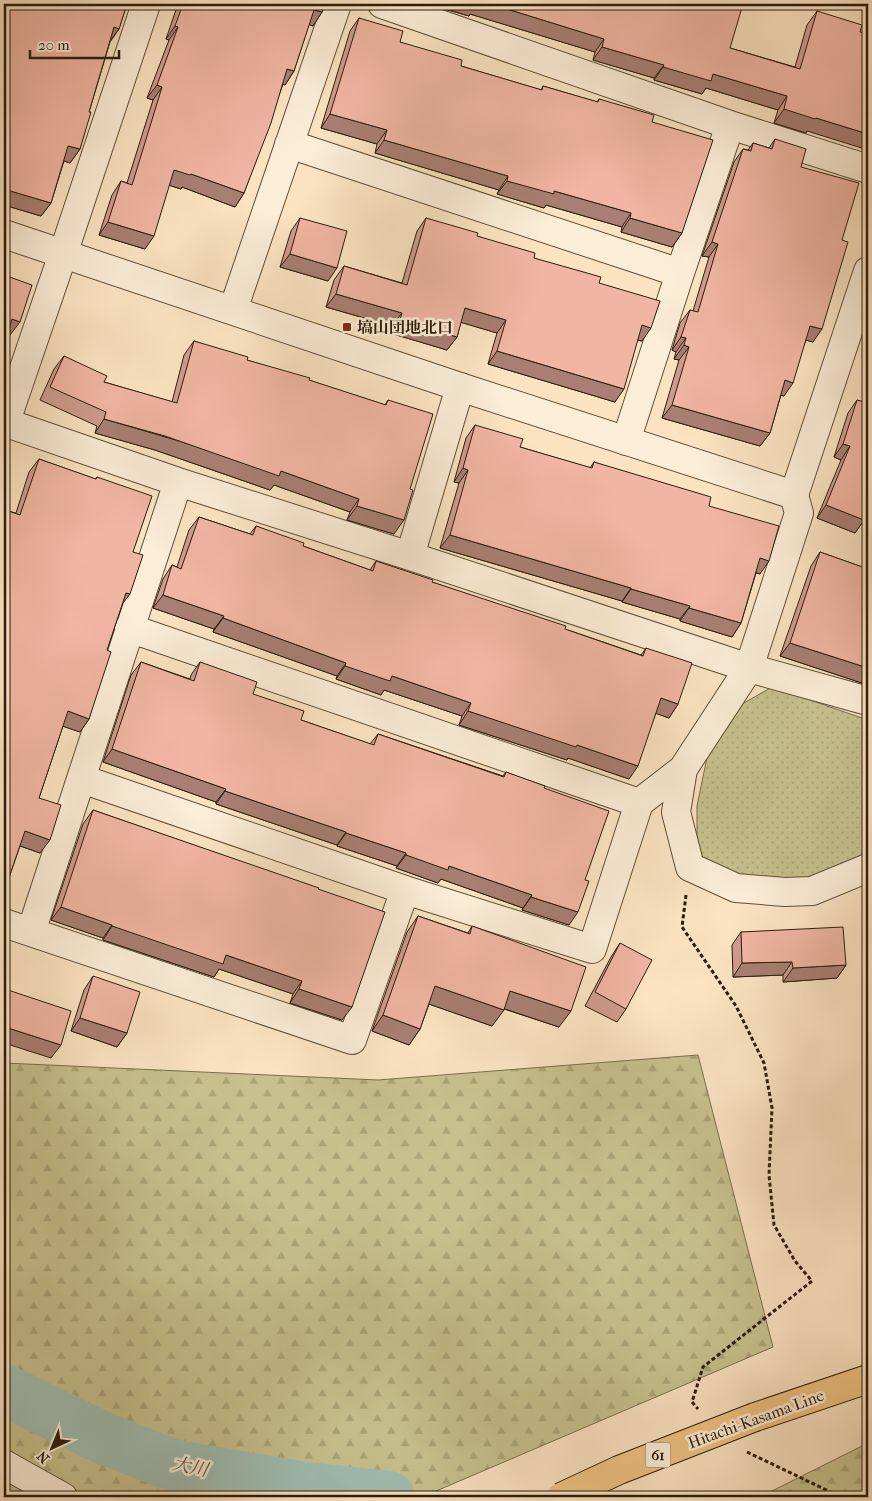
<svg xmlns="http://www.w3.org/2000/svg" width="872" height="1501" viewBox="0 0 872 1501" font-family="'IM FELL French Canon','Noto Serif JP',serif">
  <defs>
    <pattern id="grass-dots" width="8" height="8" patternUnits="userSpaceOnUse" patternTransform="scale(1.25)"><rect width="8" height="8" fill="#c7c18e"/><path d="M2 2h.1M6 6h.1" fill="none" stroke="#aba579" stroke-width="1.8" stroke-linecap="round"/></pattern>
    <pattern id="forest-firs" width="22" height="20" patternUnits="userSpaceOnUse" patternTransform="scale(1.25)"><rect width="22" height="20" fill="#c7c18e"/><path d="M5 1l3.5 6h-7zM16 11l3.5 6h-7z" fill="#aba579"/></pattern>
  </defs>
  <rect width="100%" height="100%" fill="#fbe3c2"/>
  <filter id="stains"><feTurbulence type="fractalNoise" baseFrequency=".004" numOctaves="4"/><feColorMatrix values="0 0 0 0 .2 0 0 0 0 .09 0 0 0 0 .02 0 0 0 .5 -.17"/></filter>
  <radialGradient id="worn" r=".72"><stop offset=".6" stop-color="#630" stop-opacity="0"/><stop offset="1" stop-color="#630" stop-opacity=".3"/></radialGradient>
  <path fill="url(#grass-dots)" stroke="#796f4e" d="M772 687 868 720V859L818 879 743 881 697 854V806L711 738 735 708Z"/>
  <path fill="url(#forest-firs)" stroke="#796f4e" d="M698 1055 773 1347 422 1497H4V1063L378 1080Z
    M868 1443V1497H760Z"/>
  <g fill="none" stroke-linecap="round" stroke-linejoin="round">
    <path stroke="#9fbeb3" stroke-width="52" d="M4 1390 103 1438 175 1466 299 1487 389 1497"/>
    <defs>
      <path id="minor" d="M382 4 730 125 868 169
        M289 144 680 273
        M233 310 337 4
        M4 422 178 482 410 556 749 668 868 701
        M4 427 63 254 146 4
        M626 441 680 273 730 125
        M410 556 460 387
        M129 628 639 803
        M683 769 676 812 690 867 736 888 785 892 812 891 868 868
        M82 779 405 890 592 949 639 803 683 769 749 668 799 513 794 495
        M4 923 352 1040 405 890
        M31 932 178 482
        M4 1464 63 1497"/>
      <path id="tertiary" d="M4 234 460 387 794 495 868 271"/>
      <path id="primary" d="M755 1417 868 1379"/>
    </defs>
    <use href="#minor" stroke="#5f4e3a" stroke-width="30"/>
    <use href="#tertiary" stroke="#5f4e3a" stroke-width="30"/>
    <use href="#primary" stroke="#2b1d0d" stroke-width="30"/>
    <path stroke="#2b1d0d" stroke-width="3" stroke-dasharray="4 2.5" stroke-linecap="butt" d="M686 895 682 927 736 1006 764 1063 772 1108 769 1175 774 1225 795 1261 812 1281 703 1367 692 1402 698 1409
      M747 1452 841 1497"/>
    <use href="#minor" stroke="#fcedd7" stroke-width="28"/>
    <use href="#tertiary" stroke="#fcedd7" stroke-width="28"/>
    <use href="#primary" stroke="#eec281" stroke-width="28"/>
    <defs>
      <path id="primary-bridge" d="M561 1497 619 1470 755 1417"/>
    </defs>
    <use href="#primary-bridge" stroke="#2b1d0d" stroke-width="30" stroke-linecap="butt"/>
    <use href="#primary-bridge" stroke="#eec281" stroke-width="28"/>
  </g>
  <path fill="#ce9c8c" stroke="#2b1d0d" d="M4 4H127L119 29 110 42 89 112 80 149 70 163 64 161 51 203 41 216 4 205Z
    M178 4H325L322 12 313 26 309 24 294 71 285 85 283 84 244 193 235 207 182 187 181 189 169 185 145 249 99 235 112 195 121 181 127 183 153 100 147 98 169 40 166 39Z
    M437 7 730 48 795 67 807 25 817 11 807 131 806 133 774 123 778 110 706 88 702 94 654 80V78L593 60 595 52 470 14 469 16Z
    M359 18 400 42 461 66 541 90 543 86 597 102 599 99 652 122 682 233 672 247 621 232 622 227 546 205 544 208 497 194 499 190 375 153 377 144 321 128 350 31Z
    M775 139 801 167 813 342 806 340 784 396 781 395 770 433 760 446 662 418 679 360 674 359 676 352 672 350 680 323 690 310 693 311 709 257 702 256 734 162 743 149 748 150 753 143 769 148Z
    M300 218 328 281 280 267 291 231Z
    M426 218 477 236 599 283 642 341 637 340 615 402 488 364 497 333 461 322 457 337 447 350 390 333 392 326 326 307 334 280 344 266 402 283 417 231Z
    M194 341 247 360 385 405 388 400 394 534 347 520 350 512 274 485 270 490 155 450 95 433 97 426 40 400 54 369 64 356 104 382 172 402 184 355Z
    M868 394V510L864 520 855 533 817 518 841 460 834 457 848 413 857 400 866 403Z
    M475 425 520 447 590 468 594 462 709 506 760 574 756 573 741 623 732 637 680 621V619L622 602V601L440 548 459 483 454 482 466 438Z
    M39 459 95 479 97 477 133 552 122 605 107 650 89 719 80 732 63 726 39 798 40 853 20 846 4 892V517L8 511 16 513 29 472Z
    M199 517 250 534 256 526 303 546 370 570 376 561 432 582 565 629 641 655 646 648 678 704 669 718 656 713 629 779 568 758 567 760 459 725 462 716 384 690 381 695 336 679 337 676 213 632 214 629 153 608 163 579 172 565 177 567 189 530Z
    M820 552 868 569V685L780 656 811 566Z
    M141 662 190 679 191 675 200 662 253 694 301 720 370 744 378 734 503 776 506 772 544 788 569 925 522 910 523 908 441 879 438 883 396 868 397 866 337 846V845L216 804V802L103 762 131 675Z
    M93 810 318 889 342 1020 290 1003 293 994 219 969 214 977 103 940V938L51 920 83 824Z
    M418 916 468 933 472 926 559 1027 504 1009 492 1026 429 1004 420 1029 409 1045 372 1031 407 932Z
    M741 932 846 965 837 978 783 982V975L733 977 732 945Z
    M620 943 626 1009 617 1022 585 1006 611 957Z
    M93 976 127 1033 117 1047 71 1031 84 990Z"/>
  <path fill="#a87f72" stroke="#2b1d0d" d="M429 4H491L604 39 595 52 470 14 469 16Z
    M314 10 322 12 313 26 304 23Z
    M175 26 178 27 169 40 166 39Z
    M114 27 119 29 109 42Z
    M602 47 664 65 654 78 593 60Z
    M663 67 713 74 787 96 778 110 706 88 702 94 654 80Z
    M287 69 294 71 285 85 278 83Z
    M157 85 162 87 153 100 147 98Z
    M784 109 816 118 868 134V150L807 131 806 133 774 123Z
    M330 114 387 130 377 144 321 128Z
    M384 140 508 176 499 190 375 153Z
    M68 146 80 149 70 163 59 159Z
    M174 170 191 174 244 193 235 207 182 187 181 189 165 184Z
    M507 181 554 191 631 213 622 227 546 205 544 208 497 194Z
    M4 187 7 188 4 193Z
    M7 190 51 203 41 216 4 205V194Z
    M630 218 682 233 672 247 621 232Z
    M108 222 154 236 145 249 99 235Z
    M712 242 718 244 709 257 702 256Z
    M290 254 337 268 328 281 280 267Z
    M336 294 402 313 392 326 326 307Z
    M465 308 506 320 497 333 456 321Z
    M12 319 20 322 10 335 4 333Z
    M400 320 457 337 447 350 390 333Z
    M642 325 651 328 642 341 632 339Z
    M810 326 822 329 813 342 801 339Z
    M681 337 686 338 676 352 672 350Z
    M684 345 689 347 679 360 674 359Z
    M497 351 624 389 615 402 488 364Z
    M785 380 793 383 784 396 776 394Z
    M672 405 770 433 760 446 662 418Z
    M104 419 281 471 359 499 350 512 274 485 270 490 155 450 95 433Z
    M843 444 850 446 841 460 834 457Z
    M463 468 468 470 459 483 454 482Z
    M826 505 864 520 855 533 817 518Z
    M357 506 404 520 394 534 347 520Z
    M450 535 631 588 622 601 440 548Z
    M760 558 769 561 760 574 751 571Z
    M631 589 690 606 680 619 622 602Z
    M126 593 130 594 120 607Z
    M163 595 224 616 214 629 153 608Z
    M689 608 741 623 732 637 680 621Z
    M223 618 346 663 337 676 213 632Z
    M790 643 868 668V685L780 656Z
    M345 666 392 676 471 703 462 716 384 690 381 695 336 679Z
    M661 698 678 704 669 718 652 712Z
    M68 711 89 719 80 732 59 725Z
    M468 711 577 745 638 766 629 779 568 758 567 760 459 725Z
    M112 749 226 789 216 802 103 762Z
    M225 791 346 832 337 845 216 804Z
    M25 831 50 840 40 853 15 844Z
    M346 833 406 853 397 866 337 846Z
    M406 855 449 866 532 895 523 908 441 879 438 883 396 868Z
    M531 897 578 912 569 925 522 910Z
    M61 907 112 925 103 938 51 920Z
    M112 926 226 955 302 981 293 994 219 969 214 977 103 940Z
    M792 962 783 975 733 977 742 963Z
    M846 965 837 978 783 982 793 968Z
    M435 986 504 1010 492 1026 423 1002Z
    M299 989 352 1007 342 1020 290 1003Z
    M510 991 571 1011 559 1027 499 1007Z
    M383 1015 420 1029 409 1045 372 1031Z
    M80 1018 127 1033 117 1047 71 1031Z
    M5 1027 61 1045 51 1058 4 1043V1029Z"/>
  <path fill="#f0b5a3" stroke="#2b1d0d" d="M8 4H127L119 29 114 27 89 112H91L80 149 68 146 51 203 7 190V188L4 187V16Z
    M183 4H325L322 12 314 10 294 71 287 69 271 123 244 193 191 174 190 175 174 170 154 236 108 222 121 181 132 185 162 87 157 85 178 27 175 26Z
    M491 4H743L730 48 800 69 817 11 862 25 860 32 868 34V134L816 118 815 119 784 109 787 96 713 74 711 81 663 67 664 65 602 47 604 39Z
    M359 18 403 31 400 42 462 60 461 66 542 90 543 86 598 102 599 99 654 115 652 122 713 140 682 233 630 218 631 213 554 191V194L507 181 508 176 384 140 387 130 330 114Z
    M775 139 806 149 801 167 859 183 842 240 848 242 822 329 810 326 793 383 785 380 770 433 672 405 689 347 684 345 686 338 681 337 690 310 698 312 718 244 712 242 743 149 751 151 753 143 772 149Z
    M300 218 347 231 337 268 290 254Z
    M426 218 478 233 477 236 535 253 534 258 601 277 599 283 660 301 651 328 642 325 624 389 497 351 506 320 465 308 457 337 400 320 402 313 336 294 344 266 407 285Z
    M4 275 32 285 20 322 12 319 4 347Z
    M194 341 248 357 247 360 310 378 309 380 386 405 388 400 433 414 410 489 413 490 404 520 357 506 359 499 281 471 279 476 165 436 104 419 106 412 50 387 64 356 107 376 104 382 177 403Z
    M857 400 868 403V510L864 520 826 505 850 446 843 444Z
    M475 425 523 439 520 447 592 468 594 462 711 497 709 506 779 526 769 561 760 558 741 623 689 608 690 606 631 589V588L450 535 468 470 463 468Z
    M39 459 96 479 97 477 152 496 133 552 143 555 130 594 126 593 107 650 111 652 89 719 68 711 39 798 61 805 50 840 25 831 4 892V524L8 511 20 515Z
    M199 517 253 535 256 526 304 543 303 546 373 571 376 561 433 580 432 582 566 626 565 629 643 656 646 648 692 663 678 704 661 698 638 766 577 745 576 747 468 711 471 703 392 676 390 681 345 666 346 663 223 618 224 616 163 595 172 565 181 569Z
    M820 552 868 569V668L790 643Z
    M141 662 194 681 200 662 257 682 253 694 304 711 301 720 374 745 378 734 504 777 506 772 545 786 544 788 609 811 585 880 589 881 578 912 531 897 532 895 449 866 448 870 406 855V853L346 833V832L225 791 226 789 112 749Z
    M93 810 319 888 318 889 385 912 352 1007 299 989 302 981 226 955 223 964 112 926V925L61 907Z
    M418 916 470 934 472 926 586 967 571 1011 510 991 504 1010 435 986 420 1029 383 1015Z
    M843 927 846 965 793 968 792 962 742 963 741 932Z
    M620 943 652 960 626 1009 595 992Z
    M93 976 140 992 127 1033 80 1018Z
    M4 978 8 979 5 989 71 1011 61 1045 5 1027 7 1021 4 1020Z"/>
  <rect fill="#8f2418" stroke="#fcedd7" stroke-width="2" x="342" y="322" width="10" height="10" rx="2.5"/>
  <g text-anchor="middle" dominant-baseline="central" stroke-width="5" stroke-linejoin="round" paint-order="stroke">
    <rect fill="#fcedd7" stroke="#6a5b4a" stroke-width="1" x="645.5" y="1442.5" width="25" height="25" rx="4"/>
    <g font-size="15" font-weight="bold" fill="#2b1d0d">
      <text x="658" y="1455">61</text>
    </g>
    <g font-size="16" font-weight="bold" fill="#2b1d0d" stroke="#fcedd7" text-anchor="start">
      <text x="357" y="327">塙山団地北口</text>
    </g>
    <g font-size="16" fill="#2b1d0d" stroke="#fcedd7">
      <text transform="translate(756 1419) rotate(-20)">Hitachi-Kasama Line</text>
    </g>
    <g font-size="18" font-style="italic" fill="#545547" stroke="#fcedd7">
      <text transform="translate(190 1467) rotate(12)">大川</text>
    </g>
  </g>
  <rect width="872" height="1501" fill="none" stroke="#fbe3c2" stroke-width="20"/>
  <rect x="5" y="5" width="862" height="1491" fill="none" stroke="#2b1d0d" stroke-width="2.5"/>
  <rect x="10" y="10" width="852" height="1481" fill="none" stroke="#2b1d0d"/>
  <g transform="translate(52 1448) rotate(224)" stroke="#fcedd7" stroke-width="4" paint-order="stroke">
  <path d="M0-4L9 19L0 12L-9 19Z" fill="#2b1d0d"/>
  <text y="-8" font-size="14" font-weight="bold" text-anchor="middle" fill="#2b1d0d">N</text>
  </g>
  <path d="M30 50v8h89v-8" fill="none" stroke="#2b1d0d" stroke-width="2.5"/>
  <text x="38" y="50" font-size="15" fill="#2b1d0d" stroke="#fcedd7" stroke-width="4" paint-order="stroke">20 m</text>
  <rect width="100%" height="100%" filter="url(#stains)"/>
  <rect width="100%" height="100%" fill="url(#worn)"/>
</svg>
